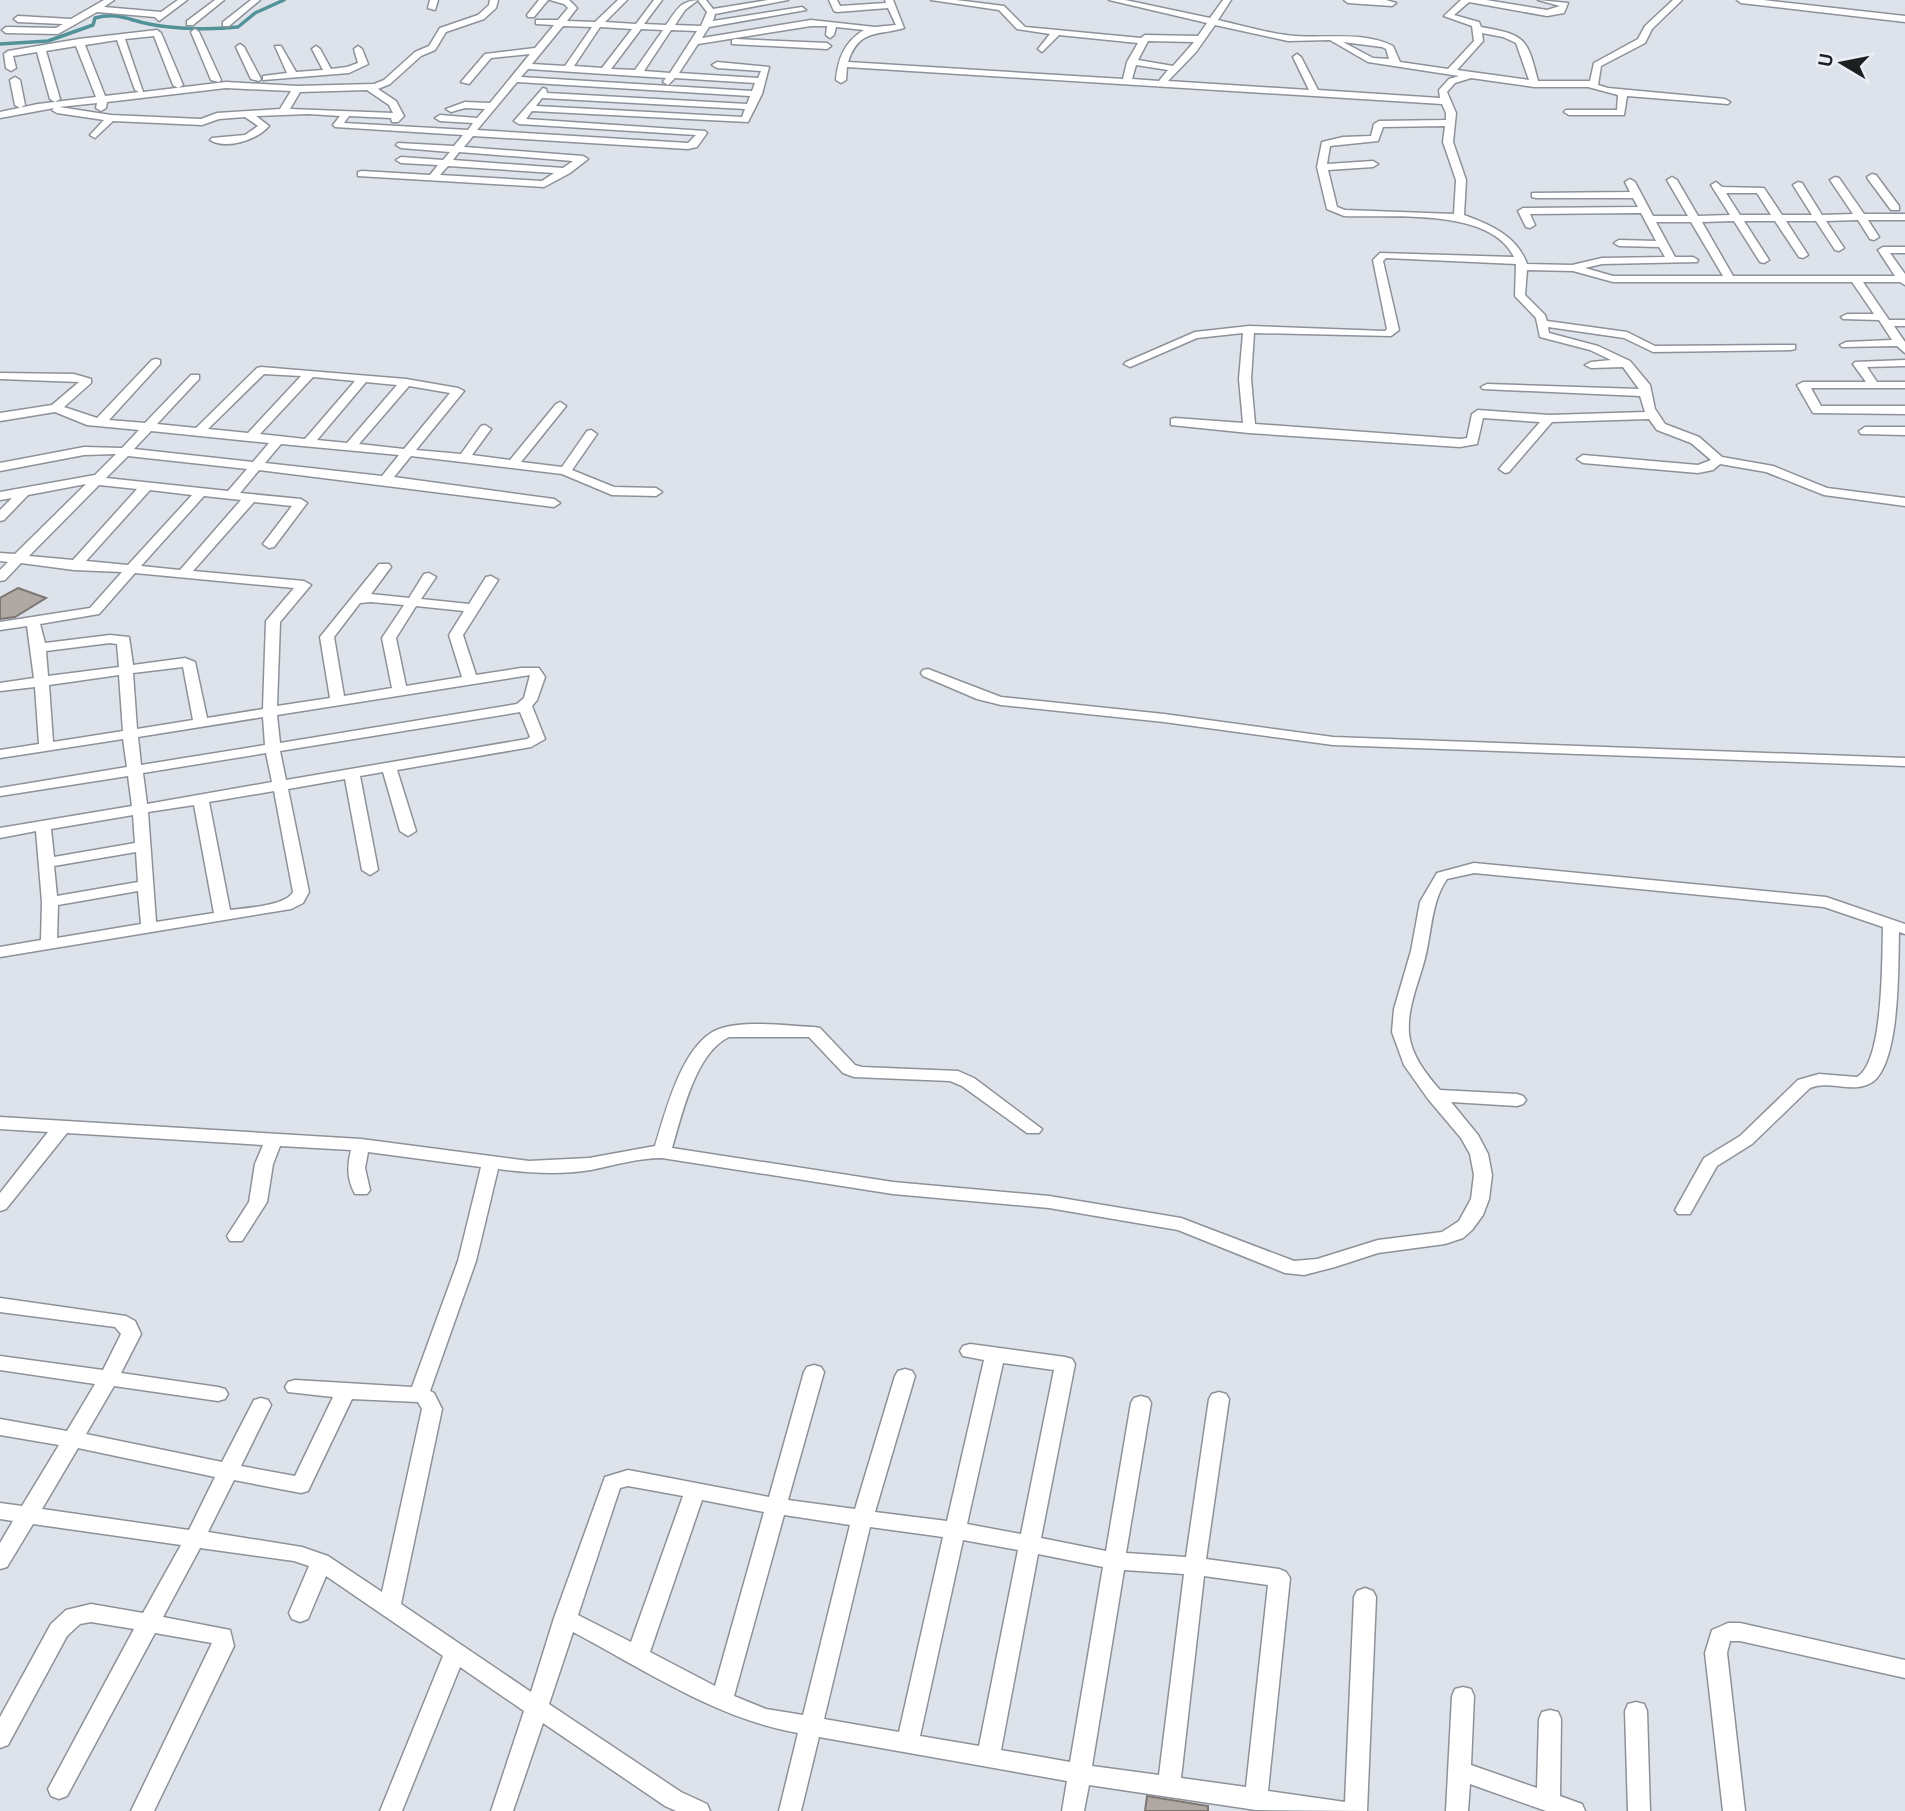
<svg xmlns="http://www.w3.org/2000/svg" width="1905" height="1811" viewBox="0 0 1905 1811" font-family="'Space Grotesk',sans-serif">
  <rect width="100%" height="100%" fill="#dee3eb"/>
  <g fill="none" stroke-linecap="round" stroke-linejoin="round">
    <path stroke="#529399" stroke-width="3.5" d="M0 44 48 41 93 25 95 18C118 12 128 20 149 24 175 29 211 30 238 27L255 13 284 0"/>
  </g>
  <path fill="#b0a9a3" stroke="#7c7570" stroke-width="2" d="M18 588 46 598 15 617 0 619V598Z
    M1147 1796 1208 1806V1811H1145Z"/>
  <g fill="none" stroke-linecap="round" stroke-linejoin="round">
    <defs>
      <path id="street" d="M104 0H114L104 7 161 12 178 0H187L159 21 155 17 97 12 58 34 6 33 2 30 6 27 56 28 63 24 18 22 14 19 18 16 71 19Z
        M215 0H224L193 25H187V21Z
        M251 0H260L229 26H223V22Z
        M430 0H438L435 10 428 8Z
        M490 0H498L496 8 484 19 446 32 435 50 421 56 390 84 378 89 396 101 404 116 398 122H392L391 118 349 116 344 123 468 130 473 123 440 121 435 118 440 115 477 118 485 109 465 108 451 112 446 109 465 102 490 103 530 54 491 58 469 84 461 82 485 54 535 48 554 25 536 24V20H558L568 8 564 4 550 0H569L577 8 567 21 595 22 618 0H627L605 22 636 24 654 0H662L644 24 666 25C680 5 681 0 706 0L713 9 768 0H788L715 14 713 21 802 7 806 10 709 27 702 38 811 20 875 27 896 25 888 8 837 12 834 11 829 0H837L840 6 886 3 885 0H893L904 28C878 36 859 28 848 62L1123 79 1127 62 1138 43 1059 35 1042 52 1038 49 1050 34 1017 29 999 10 931 0H956L1004 6 1025 27 1141 38 1145 35 1198 36 1207 23 1109 0H1125L1210 18 1223 0H1231L1218 20C1240 25 1263 32 1286 35 1321 40 1360 30 1393 46L1400 62 1448 69 1474 41 1472 26 1444 16 1461 0H1486L1547 10 1560 6 1538 0 1568 3 1564 13 1547 16 1469 2 1454 15 1479 22 1481 27C1526 35 1527 38 1538 81H1590L1594 63 1638 39 1645 26 1673 0H1682L1652 29 1645 43 1601 66 1598 85 1608 88 1725 99 1730 102 1728 104 1627 96 1624 115H1569L1564 112 1566 110H1617L1618 95 1588 87H1534L1471 78 1455 83 1447 92 1456 113 1453 142 1466 180 1464 215C1491 225 1517 236 1527 264L1572 265 1602 258 1665 257 1659 247 1619 246 1614 243 1619 240 1656 241 1641 213 1530 214 1535 225 1530 228 1526 227 1518 211 1523 208 1638 207 1633 198H1536L1532 197V193L1630 192 1625 182 1630 179 1635 182 1653 216H1688L1667 180 1672 177 1677 180 1698 216 1730 215 1711 185 1716 182 1722 187 1764 188 1782 215H1812L1793 185 1798 182 1802 183 1822 215 1853 214 1830 180 1835 177 1839 178 1864 214H1905V220H1868L1879 237 1874 240 1870 239 1858 220 1826 221 1844 248 1839 251 1835 250 1816 221H1786L1808 255 1803 258 1799 257 1775 221H1744L1769 260 1764 263 1760 262 1734 221 1702 222 1733 276H1895L1878 250 1883 247H1905V253H1890L1905 274V285L1900 282H1863L1889 320H1905V326H1894L1905 342V353L1897 346 1842 347 1840 345 1846 342 1892 340 1879 320 1843 319 1841 317 1847 314H1874L1852 282H1613L1573 271 1527 270 1525 295 1545 315 1547 321 1627 332 1655 346 1795 345V349L1791 350 1653 352 1624 338 1548 327 1549 333 1598 346 1630 361 1650 385 1655 409 1665 424 1699 437 1722 457 1773 466 1827 488 1905 498V506L1824 495 1766 472 1720 464 1713 470 1698 473 1583 463 1577 459 1583 455 1698 465 1711 460 1691 443 1657 430 1649 419 1552 422 1509 472 1505 473 1499 469 1540 422 1483 418 1477 444 1460 447 1249 433 1171 425V419L1175 418 1243 423 1239 379 1243 333 1197 338 1130 367 1124 364 1126 362 1195 332 1249 326 1385 331 1387 329 1373 260 1380 253 1514 257C1490 207 1391 218 1344 216L1327 209 1317 167 1322 142 1343 137 1371 136 1374 124 1379 121 1446 120V113L1442 104 847 67 846 80 841 83 836 80C838 59 844 42 864 30L836 27 834 35 830 38 826 35 827 26H811L698 44 679 73 758 78 761 71 717 68 712 65 717 62 769 67 762 94 748 122 532 111 526 119 705 131 707 133 697 147 688 149 473 136 464 147 583 156 588 159 570 173 544 187 358 176V172L362 171 430 175 438 165 401 163 396 160 401 157 443 160 450 152 401 148 396 145 398 143 454 146 463 135 335 127 333 125 340 116 309 114 256 116 269 126C257 140 226 150 210 140L212 138 245 135 258 126 245 117 219 119 202 125 113 121 95 138 90 135 104 120 57 113 52 110 54 108 0 118V112L38 104 96 97 76 46 46 51 60 99 55 102 50 99 37 52 13 56 16 68 11 71 6 68 4 54 8 51 79 39 157 30 161 33 183 85 178 88 173 85 154 36 125 39 143 92 226 82 297 86 374 84 384 80 415 52 429 46 440 28 478 15 489 5ZM698 0 707 12 701 26 675 25 685 10ZM1215 25 1288 41 1330 40 1368 62 1459 76 1449 79 1439 90 1440 98 1318 90 1301 57 1297 54 1293 57 1309 90 1168 81 1196 52ZM563 26 592 27 565 66 532 64ZM600 27 632 29 602 68 574 66ZM641 29 663 30 635 70 611 69ZM671 30 697 31 670 73 644 71ZM1482 33 1503 37 1516 43 1529 80 1457 70 1483 41ZM117 40 135 90 139 92 105 96 85 45ZM1148 41 1194 42 1173 66 1138 60ZM1343 42 1382 47 1386 49 1389 59 1373 58ZM1136 65 1168 70 1159 81 1132 79ZM528 69 666 78 663 82 668 85 675 78 755 83 752 91 521 77ZM517 82 750 96 747 104 547 93 546 89 543 88 514 121 519 124 696 135 688 143 477 130ZM226 88 291 91 280 109 217 113 201 119 111 115 59 107 97 103 96 108 101 111 106 108 107 102ZM367 90 389 105 393 113 290 109 300 92ZM542 98 745 109 742 117 536 106ZM1445 126 1443 142 1456 180 1454 214 1345 210 1337 207 1328 170 1373 167 1378 164 1373 161 1327 164 1330 146 1378 141 1383 127ZM459 152 573 161 563 168 453 160ZM448 166 554 173 542 181 440 175ZM1726 193H1757L1771 215H1740ZM1656 222H1691L1723 276H1613L1585 268 1602 264 1697 262 1698 260 1693 257H1675ZM1386 258 1516 264 1515 296 1536 318 1540 337 1590 350 1611 360 1591 362 1585 365 1591 368 1623 367 1639 389 1487 384 1481 387 1483 389 1640 396 1645 412 1549 415 1478 410 1472 414 1467 438 1460 439 1255 424 1251 379 1254 333 1391 336 1399 330 1383 261Z
        M539 0H548L534 17H528L527 15Z
        M1344 0H1386L1396 3 1392 6 1348 3Z
        M1737 0H1763L1905 16V22L1741 3Z
        M195 29 199 32 221 80 219 82 211 80 191 32Z
        M735 39 827 43 831 46 827 49 732 44V40Z
        M240 44 244 47 261 79 259 81 251 79 236 47Z
        M275 46H281L296 72 323 70 312 49 316 46 320 49 331 69 347 67 358 63 354 49 358 46 362 49 368 64 349 73 263 80V76L287 73Z
        M15 77 20 80 25 105 20 108 15 105 10 80Z
        M1872 174 1876 175 1899 206V210H1891L1868 179 1867 177Z
        M156 359 160 360V364L109 420 145 423 191 375H199V379L157 424 196 428 257 368 261 367 406 379 458 388 464 391 416 450 461 454 481 426 485 425 491 429 472 455 510 460 556 404 560 402 566 406 521 462 562 467 587 431 591 430 597 434 572 470 614 487 656 488 662 492 656 496 612 495 562 474 411 456 394 477 554 499 560 503 554 507 259 470 240 493 301 499 307 503 274 547 269 548 263 544 292 506 254 502 193 571 304 581 311 585 280 622 277 706 330 698 320 637 379 564H389L391 567 371 594 409 598 424 574 429 573 436 577 421 599 469 604 486 577 491 576 498 580 463 635 476 675 521 668H539L545 677 537 700 532 706 545 739 531 747 397 770 416 831 408 836 400 831 383 772 360 776 378 870 370 875 362 870 345 779 288 789 309 892 303 903 291 909 0 957V947L41 940 42 902 36 831 0 838V828L132 806 128 776 0 796V788L127 767 123 739 0 758V750L39 744 35 687 0 691V683L34 678 27 626 0 630V622L90 608 122 572 74 570 21 563 5 580 0 581V570L8 562 0 561V553L15 554 86 484 28 495 4 520 0 521V510L12 498 0 500V492L95 475 116 454 84 455 0 471V463L84 447 122 448 139 430 87 425 55 412 0 421V413L52 405 79 382 0 379V373L74 374 91 379V383L64 407 97 418 152 360ZM264 374 301 376 248 433 208 429ZM313 377 355 381 305 439 260 434ZM366 382 397 385 347 443 317 440ZM409 386 450 393 404 449 359 444ZM151 431 269 443 253 462 134 449ZM281 444 399 455 382 476 265 463ZM128 456 247 469 228 491 106 478ZM99 485 137 489 73 560 29 556ZM150 490 192 495 128 565 86 561ZM204 496 241 500 180 570 141 566ZM135 573 294 588 266 621 263 709 207 718 195 662 185 658 133 665 129 637 110 635 45 643 40 624 99 614ZM371 602 404 605 382 638 392 688 344 696 334 637 360 603ZM416 606 464 611 449 635 462 677 406 686 396 638ZM110 643 117 644 119 667 48 676 46 651ZM183 667 193 720 137 729 133 673ZM119 675 123 731 53 742 49 685ZM530 675 524 698 517 704 280 743 277 715ZM520 712 530 737 527 739 286 780 280 751ZM263 717 265 745 141 765 138 737ZM266 753 272 782 147 804 143 773ZM274 791 293 892C286 906 245 908 230 910L209 802ZM194 805 214 913 156 922 148 812ZM133 815 135 843 54 857 51 829ZM136 852 138 882 57 896 54 866ZM138 891 141 924 57 938 58 905Z
        M1905 360V366L1867 367 1877 382H1905V388H1811L1821 406H1905V414L1813 413 1797 385 1803 382H1866L1853 364 1855 362Z
        M1865 427H1905V435L1861 434 1859 431Z
        M928 669 1001 697 1164 714 1333 737 1905 758V766L1333 745 1164 722 1001 705 977 699 923 676 921 673 923 670Z
        M1474 863 1826 897 1905 924V934L1899 932C1898 963 1901 1070 1869 1084 1850 1093 1829 1080 1810 1088L1752 1144 1717 1166 1690 1214H1678L1675 1210 1704 1158 1740 1136 1798 1080 1819 1074 1857 1077C1884 1062 1882 957 1883 927L1824 907 1474 873 1447 879C1431 902 1432 931 1425 958 1419 982 1407 1007 1409 1033 1411 1055 1426 1074 1440 1090L1517 1094 1523 1096 1526 1100 1523 1104 1517 1106 1451 1102 1478 1135 1488 1154 1492 1175 1489 1199 1483 1215 1472 1230 1463 1238 1445 1244 1378 1253 1335 1267 1304 1275 1285 1273 1178 1230 1049 1208 893 1194 662 1158C638 1158 615 1165 591 1170 561 1175 528 1173 498 1169L476 1261 430 1391 434 1393 442 1409 401 1604 531 1692 554 1618 605 1477 628 1470 769 1497 804 1372 807 1367 814 1365 821 1367 824 1372 788 1500 855 1509 895 1376 898 1371 905 1369 912 1371 915 1376 875 1512 947 1521 984 1360 963 1356 960 1351 963 1346 970 1344 1065 1357 1072 1359 1075 1364 1041 1538 1106 1551 1131 1403 1134 1398 1141 1396 1148 1398 1151 1403 1126 1553 1186 1557 1209 1399 1212 1394 1219 1392 1226 1394 1229 1399 1206 1559 1279 1569 1286 1572 1290 1578 1268 1791 1345 1802 1354 1597 1357 1591 1365 1588 1373 1591 1376 1597 1367 1811 1256 1810 1089 1785 1084 1811H1062L1067 1781 819 1737 801 1811H779L798 1733C717 1719 645 1670 573 1632L549 1704 681 1792 707 1804 710 1811H676L665 1806 543 1723 513 1811H491L524 1711 460 1667 402 1811H380L443 1656 326 1576 308 1619 300 1622 292 1619 289 1613 309 1566 294 1561 200 1548 163 1617 230 1630 234 1646 154 1811H131L212 1643 155 1633 67 1796 59 1799 51 1796 48 1789 134 1629 91 1622 80 1624 67 1636 8 1745 0 1748V1717L51 1624 66 1610 91 1604 143 1613 181 1545 33 1524 7 1567 0 1569V1543L13 1521 0 1519V1503L22 1506 59 1445 0 1435V1419L67 1431 95 1384 0 1370V1356L103 1370 121 1334 115 1327 0 1312V1298L126 1316 135 1321 141 1334 121 1373 218 1387 225 1389 228 1394 225 1399 218 1401 114 1386 86 1434 222 1462 254 1400 261 1398 268 1400 271 1405 241 1466 295 1476 333 1397 288 1392 285 1387 288 1382 295 1380 412 1387 458 1261 481 1167 368 1152 365 1168 370 1190 367 1194H355C347 1179 347 1166 351 1150L280 1146 273 1164 267 1202 242 1241H230L227 1236 249 1202 255 1164 263 1145 67 1133 6 1209 0 1211V1193L48 1132 0 1129V1117L361 1139 529 1161 589 1158 655 1146C666 1111 683 1039 722 1028 747 1020 788 1026 814 1027L820 1028 855 1065 862 1067 958 1071 974 1078 1042 1129 1039 1133H1027L962 1086 950 1081 854 1077 843 1073 809 1037H729C695 1053 682 1115 672 1148L893 1182 1049 1196 1181 1218 1294 1261 1317 1259 1378 1240 1442 1232 1459 1221 1471 1199 1474 1175 1470 1154 1461 1138 1428 1099 1404 1065 1392 1032 1394 1009 1411 951 1420 902 1437 873ZM1003 1363 1054 1370 1021 1534 967 1524ZM352 1399 418 1402 422 1409 382 1592 328 1556 302 1547 208 1532 234 1480 301 1493 308 1491ZM78 1448 215 1477 189 1530 42 1509ZM628 1486 683 1496 631 1642 578 1615 620 1488ZM702 1500 764 1512 715 1686 650 1652ZM784 1515 850 1525 803 1715 766 1709 734 1696ZM870 1527 943 1537 899 1732 824 1719ZM963 1540 1018 1550 979 1746 920 1736ZM1038 1554 1103 1567 1070 1762 1001 1750ZM1124 1570 1184 1574 1159 1775 1092 1766ZM1204 1576 1268 1585 1246 1787 1181 1778Z
        M1728 1623H1740L1905 1660V1678L1740 1641H1730L1727 1653 1745 1811H1723L1705 1653 1712 1630Z
        M1463 1687 1471 1689 1474 1696 1471 1765 1537 1788 1539 1719 1542 1712 1550 1710 1558 1712 1561 1719 1560 1796 1582 1804 1585 1811H1546L1470 1784 1468 1811H1446L1452 1696 1455 1689Z
        M1636 1702 1644 1704 1647 1711 1650 1811H1628L1625 1711 1628 1704Z"/>
    </defs>
    <use href="#street" stroke="#8d9299" stroke-width="3"/>
    <use href="#street" fill="#fff" fill-rule="evenodd"/>
  </g>
  <g transform="translate(1842 63) rotate(280)" stroke="#ebf0f8" stroke-width="5" paint-order="stroke">
  <path d="M0-5L12 26L0 18L-12 26Z" fill="#1d1f21"/>
  <text y="-10" font-size="19" font-weight="bold" text-anchor="middle" fill="#1d1f21">U</text>
  </g>
</svg>
